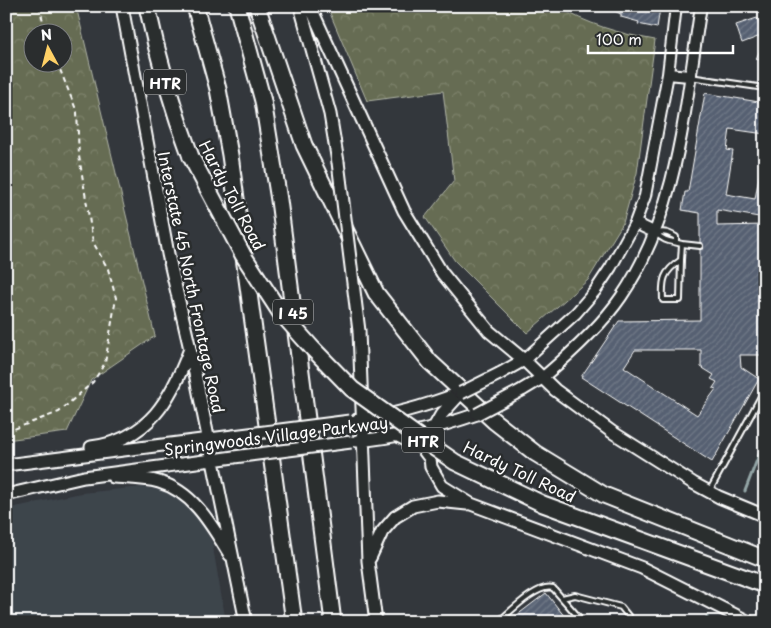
<svg xmlns="http://www.w3.org/2000/svg" width="771" height="628" viewBox="0 0 771 628" font-family="'Playpen Sans',sans-serif">
  <defs>
    <pattern id="forest-crowns" width="20" height="18" patternUnits="userSpaceOnUse" patternTransform="scale(1.25)"><rect width="20" height="18" fill="#666c52"/><path d="M2 6a3 3 0 1 1 6 0M12 15a3 3 0 1 1 6 0" fill="none" stroke="#7d826c"/></pattern>
    <pattern id="building-hatch" width="6" height="6" patternUnits="userSpaceOnUse" patternTransform="scale(1.25)"><rect width="6" height="6" fill="#576172"/><path d="M-1 1l2-2M0 6l6-6M5 7l2-2" fill="none" stroke="#707987"/></pattern>
  </defs>
  <rect width="100%" height="100%" fill="#33373c"/>
  <filter id="ink" filterUnits="userSpaceOnUse"><feTurbulence type="fractalNoise" baseFrequency=".02" numOctaves="2"/><feDisplacementMap in="SourceGraphic" scale="10" xChannelSelector="R" yChannelSelector="G"/><feConvolveMatrix kernelMatrix="1 2 1 2 8 2 1 2 1" color-interpolation-filters="sRGB"/></filter>
  <g filter="url(#ink)">
    <path fill="#3e444c" d="M142 487 185 494 212 542 226 622H6V509L81 493Z"/>
    <path fill="url(#forest-crowns)" stroke="#b2b6a8" fill-rule="evenodd" d="M6 6H76L155 336 91 380 67 432 6 440ZM32 32H62V62H32Z
      M327 6H556C587 24 620 34 655 40L637 173 623 223 588 280 527 333 455 261 425 217 454 181 443 91 367 101Z"/>
    <g fill="none" stroke-linecap="round" stroke-linejoin="round">
      <path stroke="#94a6a7" stroke-width="3" d="M745 491 765 439
        M707 622V616"/>
    </g>
    <path fill="url(#building-hatch)" stroke="#fff" fill-rule="evenodd" d="M604 6H649L660 8 657 28 638 24 639 22 621 17V14Z
      M757 18 763 35 742 43 736 25Z
      M765 39V62L756 59Z
      M705 93 765 103V134L730 129 727 150 733 151 726 194 755 199 761 166H765V218L717 210V226L765 225V355H740L741 367 759 379 712 462 581 377 619 321 700 320V250L704 246 700 242V213L682 210 685 192H688ZM635 350H701V367L714 375 711 379 717 382 713 388 716 389 697 415 624 367Z
      M546 593 569 622H508Z"/>
    <g fill="none" stroke-linecap="round" stroke-linejoin="round">
      <defs>
        <path id="service" d="M690 77 765 88
          M656 233C664 242 672 241 682 244L681 260C663 272 662 280 663 300H680L681 260
          M657 233C665 231 669 233 676 237V242
          M682 244 700 246
          M710 490 765 389
          M562 598 575 595 621 607 633 622
          M498 622C510 612 538 583 553 588L583 622"/>
        <path id="tertiary" d="M668 74 689 76
          M635 223 656 233
          M524 360 576 313 595 291 611 267 635 223 645 196 668 74 676 6
          M542 378C568 356 602 325 621 297 679 212 685 105 701 6"/>
        <path id="secondary" d="M122 6 168 254 190 349 246 622
          M300 6 330 114 338 162
          M310 6 404 211 442 273 489 331 524 360 555 390 612 432 693 483 719 497 765 516
          M359 331 368 561 376 622
          M499 374 524 360
          M522 390 542 378
          M461 393 441 415 433 429 429 449 431 467 442 486 471 504 642 568 749 622
          M357 420C392 416 426 406 460 393
          M398 436 422 448 428 456
          M357 441C400 437 437 428 477 414
          M91 447C149 440 171 399 190 349
          M6 465 233 436
          M113 477C127 478 145 478 159 482 194 492 212 526 230 555
          M6 495 84 477 234 457
          M370 558 382 532 395 517 413 506 438 501 467 504"/>
        <path id="motorway" d="M147 6C158 58 172 107 191 157
          M195 6 218 89 230 155 294 622
          M237 6 263 101 279 200 333 622
          M257 6 304 145 376 293 430 362 494 421 535 453 604 495 765 559"/>
      </defs>
      <use href="#service" stroke="#fff" stroke-width="8"/>
      <use href="#tertiary" stroke="#fff" stroke-width="14"/>
      <use href="#secondary" stroke="#fff" stroke-width="15"/>
      <use href="#motorway" stroke="#fff" stroke-width="19"/>
      <path stroke="#fff" stroke-width="2" stroke-dasharray="5 4" stroke-linecap="butt" d="M39 6 46 32
        M6 432 59 412 93 382 105 363 116 298 108 269 93 242 79 156 77 112 57 62"/>
      <use href="#service" stroke="#2a2d2e" stroke-width="4"/>
      <use href="#tertiary" stroke="#2a2d2e" stroke-width="10"/>
      <use href="#secondary" stroke="#2a2d2e" stroke-width="11"/>
      <use href="#motorway" stroke="#2a2d2e" stroke-width="15"/>
      <defs>
        <path id="secondary-bridge" d="M338 162 359 331
          M461 393 499 374
          M477 414 522 390
          M233 436 350 421
          M234 457 351 442"/>
        <path id="motorway-bridge" d="M191 157 243 255 280 312 313 349 352 389 423 440 455 462 543 504 765 585"/>
      </defs>
      <use href="#secondary-bridge" stroke="#fff" stroke-width="15" stroke-linecap="butt"/>
      <use href="#motorway-bridge" stroke="#fff" stroke-width="19" stroke-linecap="butt"/>
      <use href="#secondary-bridge" stroke="#2a2d2e" stroke-width="11"/>
      <use href="#motorway-bridge" stroke="#2a2d2e" stroke-width="15"/>
    </g>
  </g>
  <g text-anchor="middle" dominant-baseline="central" stroke-width="5" stroke-linejoin="round" paint-order="stroke">
    <g fill="#2a2d2e" stroke="#bfc0c0" stroke-width="1">
      <rect x="144" y="69.5" width="42" height="25" rx="4"/>
      <rect x="273" y="299.5" width="40" height="25" rx="4"/>
      <rect x="402" y="427.5" width="42" height="25" rx="4"/>
    </g>
    <g font-size="15" font-weight="bold" fill="#fff">
      <text x="165" y="82">HTR</text>
      <text x="293" y="312">I 45</text>
      <text x="423" y="440">HTR</text>
    </g>
    <g font-size="16" fill="#fff" stroke="#2a2d2e">
      <text transform="translate(233 195) rotate(62)">Hardy Toll Road</text>
      <text transform="translate(192 282) rotate(78)">Interstate 45 North Frontage Road</text>
      <text transform="translate(276 435) rotate(-7)">Springwoods Village Parkway</text>
      <text transform="translate(520 471) rotate(25)">Hardy Toll Road</text>
    </g>
  </g>
  <rect width="771" height="628" fill="none" stroke="#2a2d2e" stroke-width="25"/>
  <rect x="12" y="12" width="746" height="603" fill="none" stroke="#fff" stroke-width="2" filter="url(#ink)"/>
  <g transform="translate(48 48) rotate(353)"><circle r="24" fill="#2a2d2e" stroke="#7f8182"/>
  <path d="M0-4L9 19L0 12L-9 19Z" fill="#ffd166"/>
  <text y="-8" font-size="14" font-weight="bold" text-anchor="middle" fill="#ffffff">N</text>
  </g>
  <path d="M588 45v8h145v-8" fill="none" stroke="#ffffff" stroke-width="2.5"/>
  <text x="596" y="45" font-size="15" fill="#ffffff" stroke="#2a2d2e" stroke-width="4" paint-order="stroke">100 m</text>
</svg>
